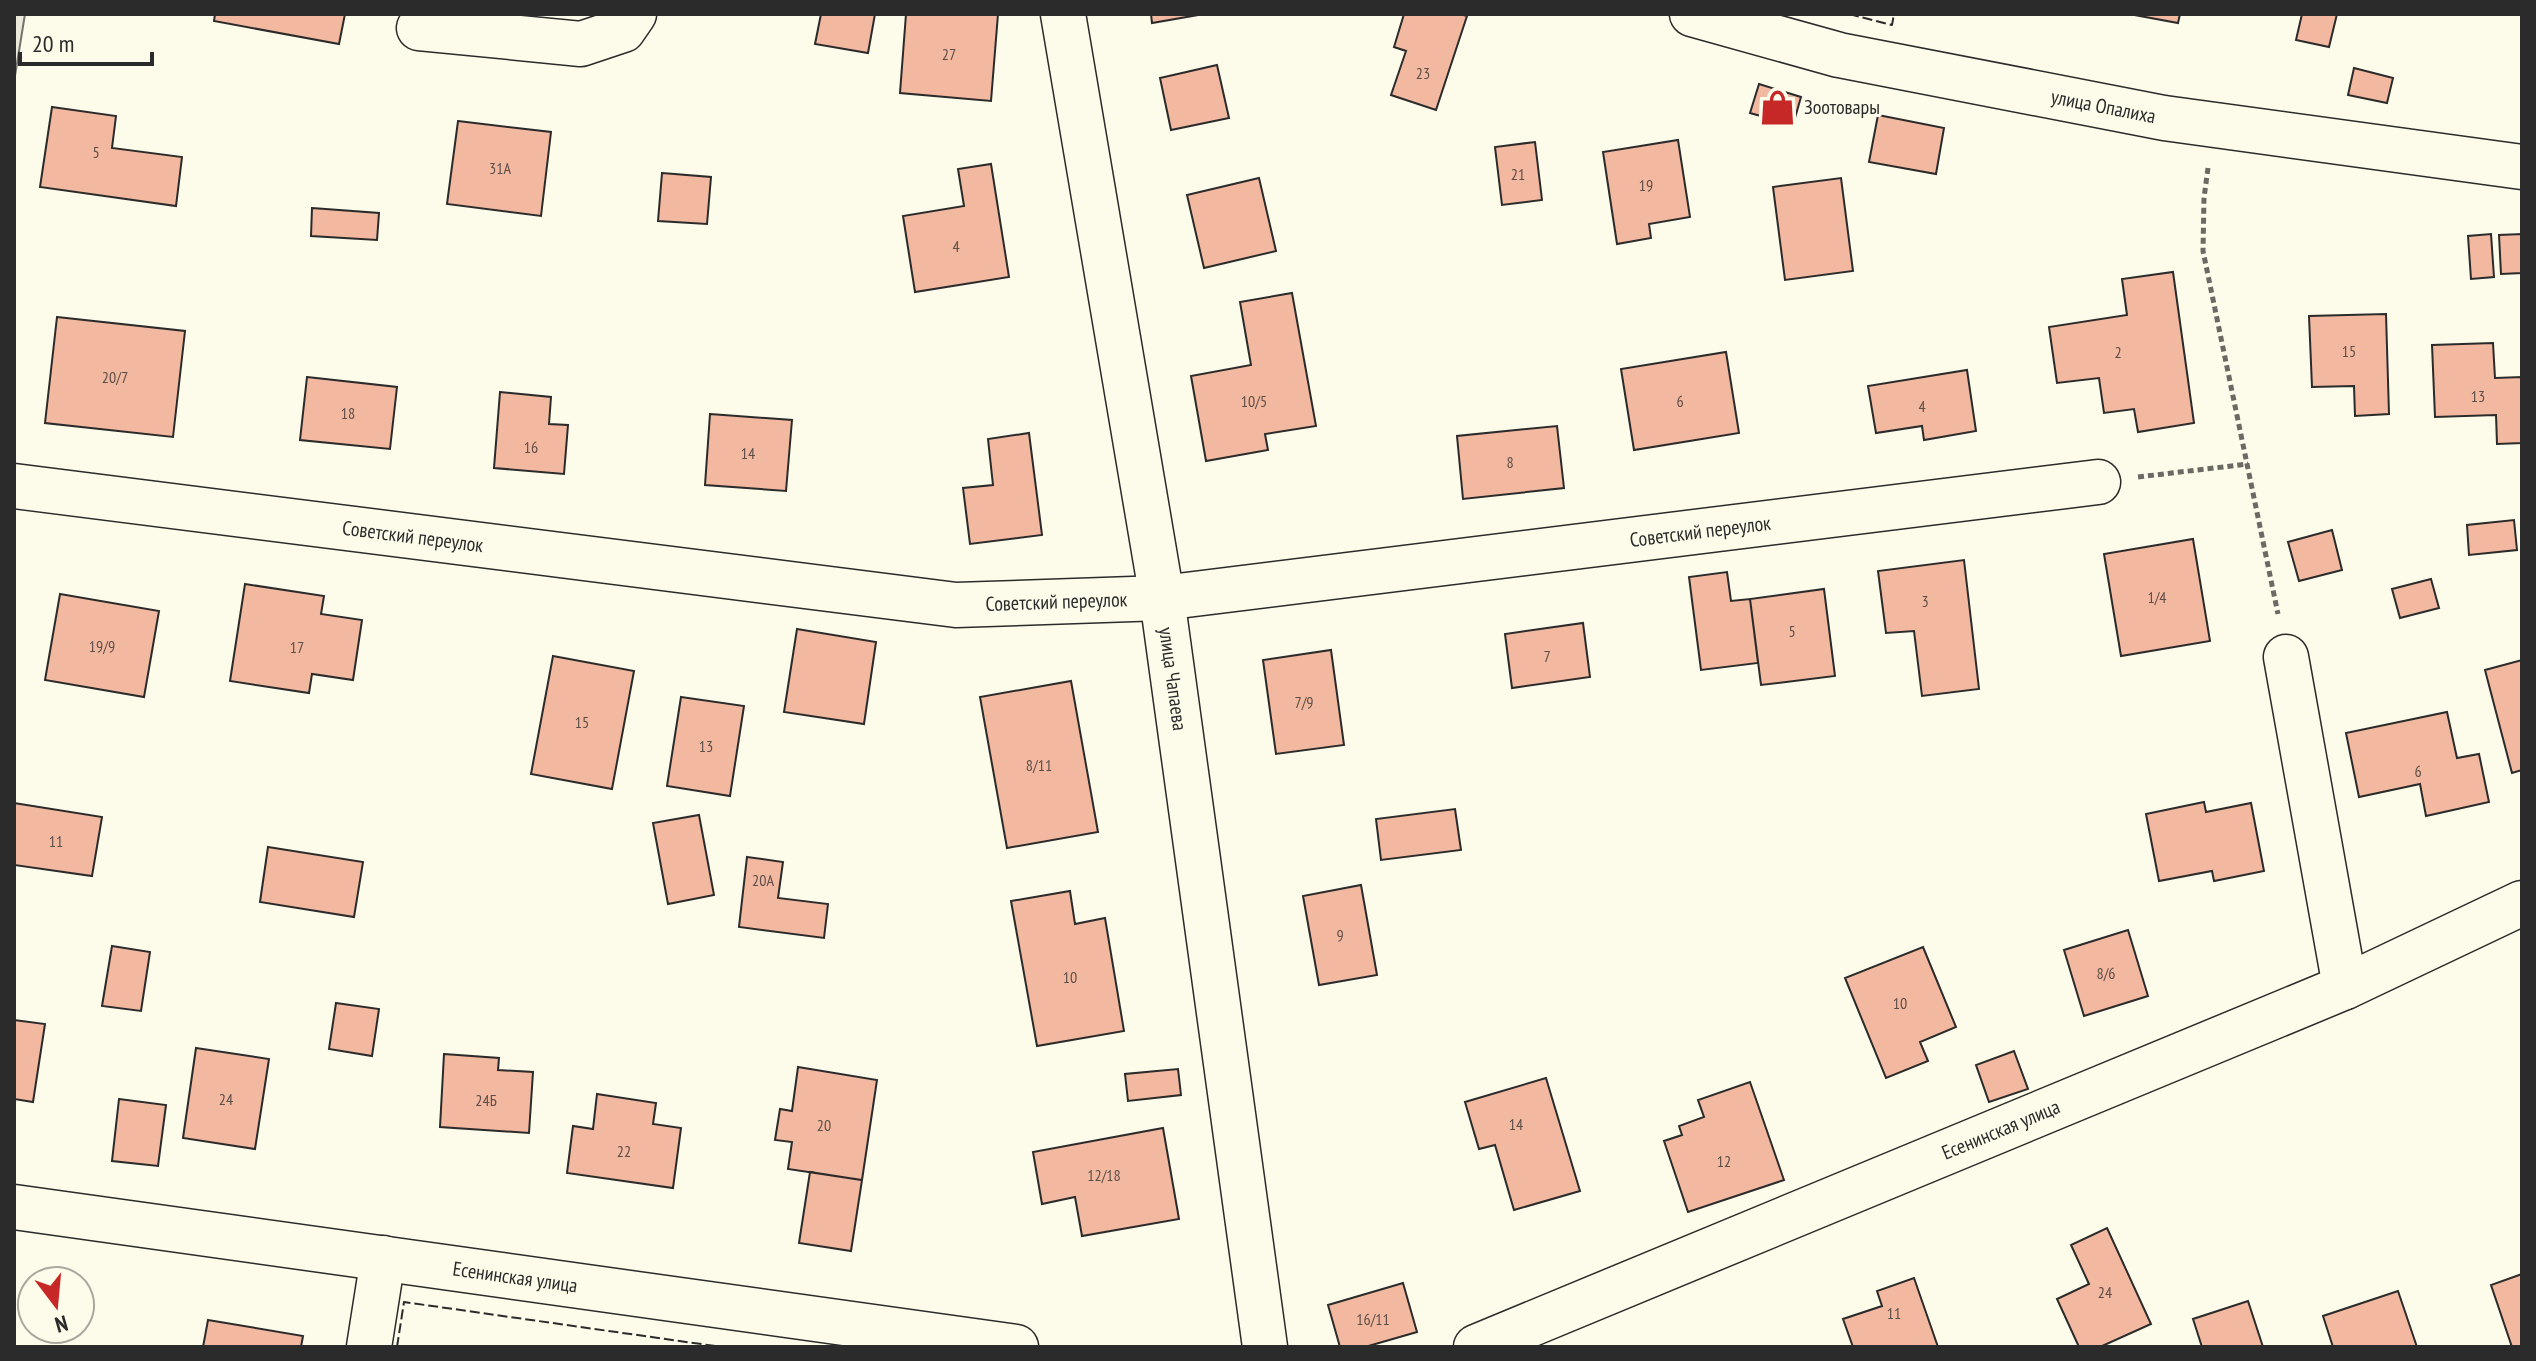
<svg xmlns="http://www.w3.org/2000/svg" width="2536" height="1361" viewBox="0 0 2536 1361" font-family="'PT Sans Narrow',sans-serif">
  <rect width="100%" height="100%" fill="#fdfbea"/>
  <path fill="#ecebdb" stroke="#74746e" stroke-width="2" d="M14 14H25L14 82Z"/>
  <path fill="#f2b8a0" stroke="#2b2b2b" stroke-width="2" d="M215 14H345L339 44 214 21Z
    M821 14H875L868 53 815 44Z
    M906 14H998L991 101 900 93Z
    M1151 14H1204L1152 23Z
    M1404 14H1460L1467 16 1436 110 1391 95 1406 51 1394 47Z
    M2129 14H2180L2178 23Z
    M2302 14H2337L2329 47 2296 40Z
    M1217 65 1229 118 1171 130 1160 78Z
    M2354 68 2393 78 2387 103 2348 95Z
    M1759 84 1801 97 1793 125 1750 113Z
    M52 107 116 116 112 148 182 157 176 206 40 187Z
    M1878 115 1944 128 1936 174 1869 162Z
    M458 121 551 132 541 216 447 204Z
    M1678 140 1690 217 1649 224 1651 238 1617 244 1603 152Z
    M1535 142 1542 200 1502 205 1495 147Z
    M991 164 1009 277 915 292 903 216 964 206 958 169Z
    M662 173 711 177 707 224 658 221Z
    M1259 178 1276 251 1204 268 1187 195Z
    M1841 178 1853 271 1785 280 1773 187Z
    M312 208 379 213 377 240 311 236Z
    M2491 234 2494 277 2471 279 2468 236Z
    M2522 234V273L2501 274 2499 235Z
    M2173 272 2194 423 2138 432 2134 409 2104 413 2099 378 2057 383 2049 327 2127 315 2122 279Z
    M1292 293 1316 426 1265 434 1268 450 1206 461 1191 376 1251 365 1240 302Z
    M2386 314 2389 414 2355 416 2354 386 2312 387 2309 316Z
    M57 317 185 331 173 437 45 423Z
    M2493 343 2495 378 2522 377V443L2497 444 2496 415 2435 417 2432 345Z
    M1726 352 1739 433 1634 450 1621 369Z
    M1967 370 1976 431 1924 440 1922 426 1876 433 1868 386Z
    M307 377 397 387 390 449 300 440Z
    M500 392 551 397 549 424 568 425 564 474 494 468Z
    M710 414 792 420 786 491 705 485Z
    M1557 426 1564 488 1463 499 1457 436Z
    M1029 433 1042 535 970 544 963 488 993 485 988 439Z
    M2514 520 2517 550 2469 555 2467 525Z
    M2332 530 2342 570 2299 581 2288 542Z
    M2193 539 2210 641 2121 656 2104 554Z
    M1964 560 1979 689 1922 696 1914 631 1886 633 1878 571Z
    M1727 572 1731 601 1750 599 1758 663 1701 670 1689 577Z
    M2431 579 2439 608 2400 618 2392 589Z
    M245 584 324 596 321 614 362 620 353 680 312 674 309 693 230 681Z
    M1824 589 1835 676 1761 685 1750 599Z
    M60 594 159 611 144 697 45 680Z
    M1583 623 1590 677 1512 688 1505 634Z
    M797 629 876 642 864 724 784 712Z
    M1331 650 1344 745 1276 754 1263 660Z
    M553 656 634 671 612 789 531 774Z
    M2522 660V770L2512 773 2485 670Z
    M1071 681 1098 832 1007 848 980 697Z
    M681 697 744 706 730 796 667 786Z
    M2447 712 2457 758 2479 754 2489 802 2426 816 2420 784 2359 797 2346 733Z
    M2204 802 2206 812 2251 803 2264 871 2214 881 2212 871 2159 881 2146 814Z
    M14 803 102 817 92 876 14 865Z
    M1455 809 1461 850 1381 860 1376 819Z
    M699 815 714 895 668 904 653 823Z
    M268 847 363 862 354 917 260 902Z
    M747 857 783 862 778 898 828 904 824 938 739 927Z
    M1361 885 1377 975 1319 985 1303 896Z
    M1070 891 1075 924 1105 918 1124 1031 1037 1046 1011 901Z
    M2128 930 2148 996 2084 1016 2064 950Z
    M112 946 150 952 141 1011 102 1006Z
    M1923 947 1956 1027 1920 1042 1928 1061 1886 1078 1845 978Z
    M336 1003 379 1009 372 1056 329 1049Z
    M14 1020 45 1024 33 1102 14 1099Z
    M196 1048 269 1059 255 1149 183 1138Z
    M2014 1051 2028 1089 1989 1102 1976 1065Z
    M444 1054 499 1058 498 1070 533 1072 529 1133 440 1127Z
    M798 1067 877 1080 862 1180 788 1169 792 1142 775 1140 780 1109 792 1111Z
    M1178 1069 1181 1095 1128 1101 1125 1074Z
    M1546 1078 1580 1191 1514 1210 1495 1145 1479 1149 1465 1102Z
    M1750 1082 1784 1180 1688 1212 1664 1141 1682 1135 1679 1126 1704 1117 1698 1100Z
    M597 1094 656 1103 653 1124 681 1128 673 1188 567 1173 573 1126 593 1129Z
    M119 1099 166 1105 158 1166 112 1161Z
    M1163 1128 1179 1219 1082 1236 1075 1197 1042 1204 1033 1152Z
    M810 1172 862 1180 851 1251 799 1243Z
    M2107 1228 2151 1324 2100 1347H2079L2057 1299 2089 1284 2071 1245Z
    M2522 1274V1347H2512L2491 1285Z
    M1914 1278 1938 1347H1853L1843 1319 1882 1306 1877 1291Z
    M1403 1283 1417 1332 1365 1347H1340L1328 1305Z
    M2398 1291 2417 1347H2333L2323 1316Z
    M2248 1301 2263 1347H2202L2193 1319Z
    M208 1320 303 1336 301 1347H203Z"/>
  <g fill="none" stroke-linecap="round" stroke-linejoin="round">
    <defs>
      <g id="minor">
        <path id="s1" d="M1063 14 1162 598 1265 1347"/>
        <path id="s2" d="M1692 14 1839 55 2164 118 2522 167"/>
        <path d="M419 28 581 44 623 30 634 14"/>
        <path id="s3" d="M14 486 956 605 1162 598 2098 482"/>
        <path d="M2286 657 2345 987"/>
        <path id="s4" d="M14 1207 1016 1347"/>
        <path d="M369 1347 383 1258"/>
        <path id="s5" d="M1476 1347 2345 987 2522 903"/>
      </g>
    </defs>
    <use href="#minor" stroke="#2b2b2b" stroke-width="47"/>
    <path stroke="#6a6964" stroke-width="5" stroke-dasharray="6 4" stroke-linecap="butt" d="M2208 168 2204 198 2203 251 2278 614
      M2138 477 2248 464"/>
    <use href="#minor" stroke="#fdfbea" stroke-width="44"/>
    <path stroke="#2b2b2b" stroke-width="2" stroke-dasharray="10 4" stroke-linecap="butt" d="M1849 14 1892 25 1894 14
      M397 1347 404 1302 722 1347"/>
  </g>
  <defs>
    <symbol id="shop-bare" viewBox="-9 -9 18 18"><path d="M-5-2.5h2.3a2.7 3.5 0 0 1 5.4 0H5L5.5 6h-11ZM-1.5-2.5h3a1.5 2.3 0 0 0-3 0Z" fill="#c62828" stroke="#fdfbea" stroke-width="2.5" paint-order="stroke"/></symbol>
  </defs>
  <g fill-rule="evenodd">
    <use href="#shop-bare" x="1752" y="82" width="51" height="51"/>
  </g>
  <g text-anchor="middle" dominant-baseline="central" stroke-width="6" stroke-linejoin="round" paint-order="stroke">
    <g font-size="16" fill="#5d4e48">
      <text x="949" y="54">27</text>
      <text x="1423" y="73">23</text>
      <text x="96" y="152">5</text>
      <text x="500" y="168">31А</text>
      <text x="1518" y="174">21</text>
      <text x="1646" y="185">19</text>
      <text x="956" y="246">4</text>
      <text x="2349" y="351">15</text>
      <text x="2118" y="352">2</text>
      <text x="115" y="377">20/7</text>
      <text x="2478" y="396">13</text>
      <text x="1254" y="401">10/5</text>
      <text x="1680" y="401">6</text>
      <text x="1922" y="406">4</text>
      <text x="348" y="413">18</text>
      <text x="531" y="447">16</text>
      <text x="748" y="453">14</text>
      <text x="1510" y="462">8</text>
      <text x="2157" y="597">1/4</text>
      <text x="1925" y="601">3</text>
      <text x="1792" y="631">5</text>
      <text x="102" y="646">19/9</text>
      <text x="297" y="647">17</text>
      <text x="1547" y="656">7</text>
      <text x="1304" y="702">7/9</text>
      <text x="582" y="722">15</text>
      <text x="706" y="746">13</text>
      <text x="1039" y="765">8/11</text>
      <text x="2418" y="771">6</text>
      <text x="56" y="841">11</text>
      <text x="763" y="880">20А</text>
      <text x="1340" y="935">9</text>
      <text x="2106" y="973">8/6</text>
      <text x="1070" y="977">10</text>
      <text x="1900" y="1003">10</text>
      <text x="226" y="1099">24</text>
      <text x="486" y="1100">24Б</text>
      <text x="1516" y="1124">14</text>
      <text x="824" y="1125">20</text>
      <text x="624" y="1151">22</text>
      <text x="1724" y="1161">12</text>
      <text x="1104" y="1175">12/18</text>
      <text x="2105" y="1292">24</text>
      <text x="1894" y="1313">11</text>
      <text x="1373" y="1319">16/11</text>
    </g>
    <g font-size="20" fill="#2b2b2b" stroke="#fdfbea">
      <text stroke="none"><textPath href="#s2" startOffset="422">улица Опалиха</textPath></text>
      <text stroke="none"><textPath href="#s3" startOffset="1698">Советский переулок</textPath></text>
      <text stroke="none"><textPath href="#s3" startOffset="402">Советский переулок</textPath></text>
      <text stroke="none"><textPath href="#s3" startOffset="1050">Советский переулок</textPath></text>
      <text stroke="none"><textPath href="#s1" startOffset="674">улица Чапаева</textPath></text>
      <text stroke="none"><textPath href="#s5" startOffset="568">Есенинская улица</textPath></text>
      <text stroke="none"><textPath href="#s4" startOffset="506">Есенинская улица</textPath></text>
    </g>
    <g font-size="20" fill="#2b2b2b" stroke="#fdfbea" text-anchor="start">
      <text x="1804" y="107">Зоотовары</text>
    </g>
  </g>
  <rect width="2536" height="1361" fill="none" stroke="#2b2b2b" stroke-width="32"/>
  <g transform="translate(56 1305) rotate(164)"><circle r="38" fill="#fdfbea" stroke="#a9a89e" stroke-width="2"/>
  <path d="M0-6L14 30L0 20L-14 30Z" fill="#c62828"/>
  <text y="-12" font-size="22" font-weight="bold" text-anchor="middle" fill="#2b2b2b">N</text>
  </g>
  <path d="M20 52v12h132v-12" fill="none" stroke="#2b2b2b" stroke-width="4"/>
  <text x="32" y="52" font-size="24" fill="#2b2b2b" stroke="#fdfbea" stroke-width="6" paint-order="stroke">20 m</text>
</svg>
